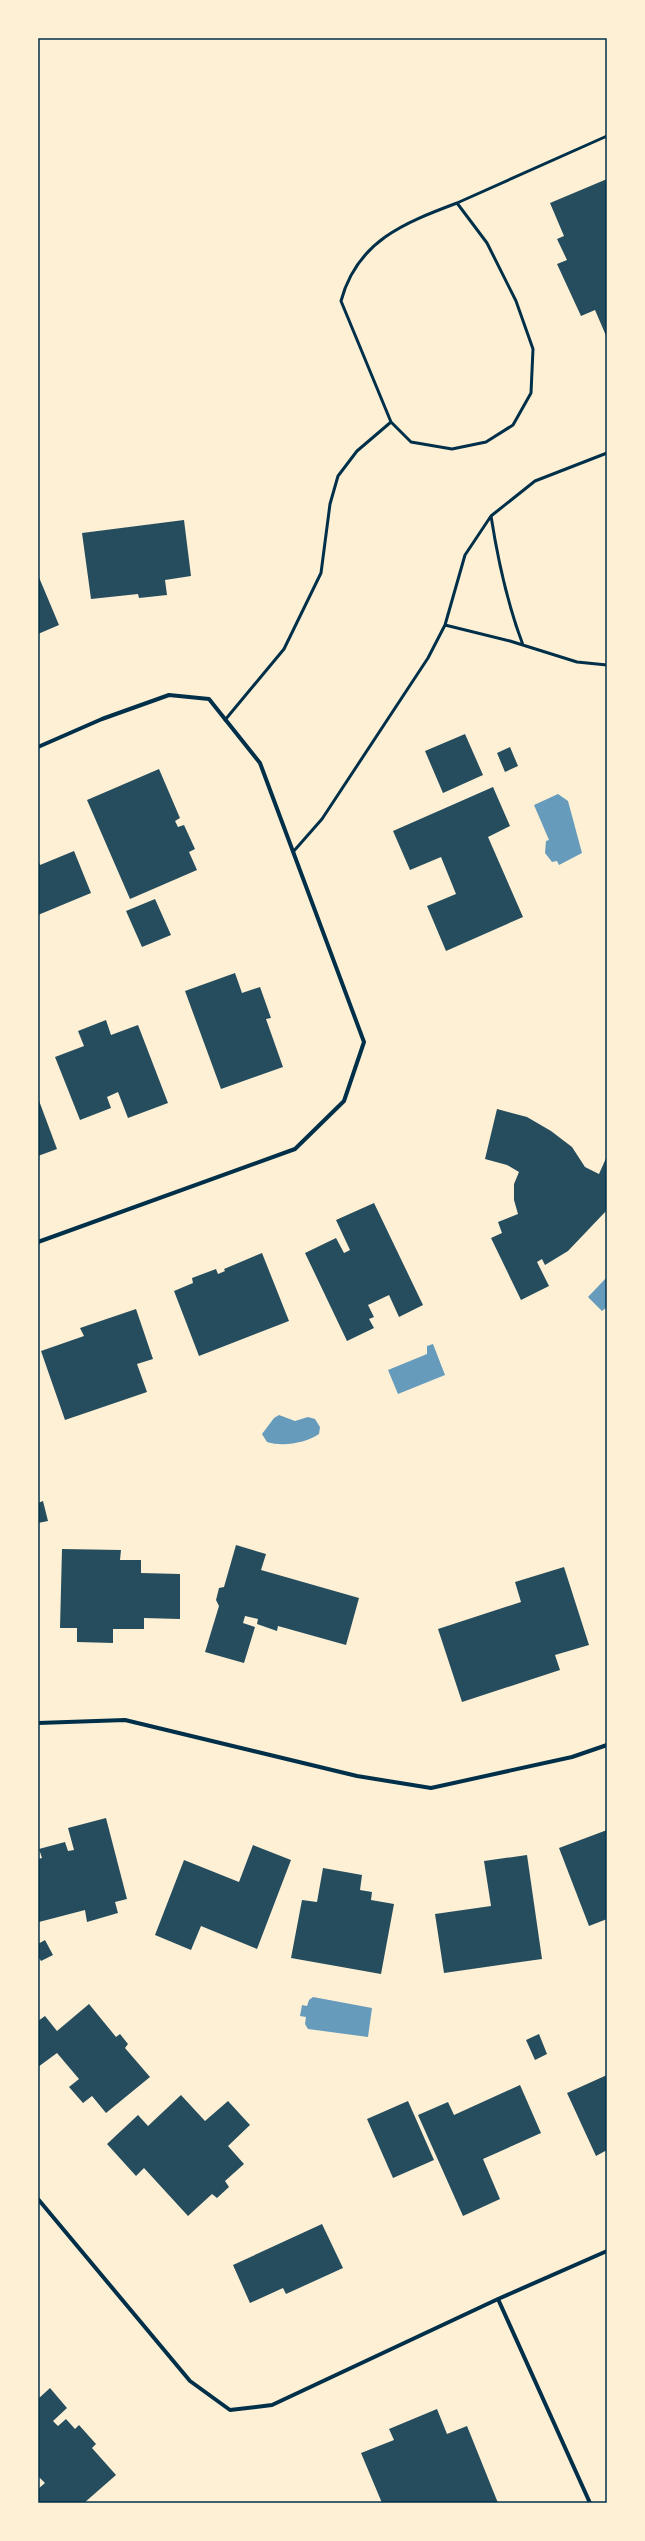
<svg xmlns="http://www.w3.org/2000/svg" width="645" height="2541" viewBox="0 0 645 2541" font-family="'IBM Plex Sans',sans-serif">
  <rect width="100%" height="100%" fill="#fdf0d5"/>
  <path fill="#669bbc" d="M558 794 568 801 582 853 559 865 557 861 552 862 545 853 546 841 549 840 534 805Z
    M607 1277V1307L602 1311 588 1297Z
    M433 1344 445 1375 398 1394 388 1370 427 1354V1346Z
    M279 1415 295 1421 308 1417 315 1419 320 1427 319 1434C306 1443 283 1447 267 1442L262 1434 274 1418Z
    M313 1997 372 2008 368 2037 308 2029 305 2024 306 2017 300 2016 302 2005 307 2006 309 2000Z"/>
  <path fill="#264d5e" d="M607 179V338L595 310 581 316 557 264 567 260 557 239 564 236 550 203Z
    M184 520 191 576 165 580 167 595 139 598 138 594 91 599 82 533Z
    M38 575 59 625 38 634Z
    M465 734 483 775 443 793 425 751Z
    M510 747 518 766 505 772 497 753Z
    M159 769 180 818 175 821 178 827 184 825 195 849 189 852 197 870 130 899 87 800Z
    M493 787 510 826 488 837 523 917 446 951 427 906 456 894 441 857 410 870 393 831Z
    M74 851 91 893 38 915V860L40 865Z
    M155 899 171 935 142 947 126 911Z
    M235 973 242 993 260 987 271 1018 266 1019 283 1067 221 1089 185 991Z
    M106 1020 111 1035 138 1025 168 1103 128 1118 118 1092 107 1097 111 1108 80 1120 55 1057 84 1046 78 1031Z
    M38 1098 57 1149 38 1156Z
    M497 1109 527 1117 551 1131 572 1147 585 1167 599 1174 607 1156V1210L568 1251 545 1265 542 1259 537 1262 549 1286 521 1300 491 1238 502 1233 498 1222 518 1214 514 1200V1184L519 1172 507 1165 485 1159Z
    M374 1203 423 1305 399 1317 389 1295 368 1305 374 1317 369 1319 374 1328 347 1341 305 1253 336 1238 344 1253 350 1250 336 1220Z
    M262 1253 289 1321 199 1356 174 1291 193 1283 192 1278 216 1269 218 1274 225 1271 224 1269Z
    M136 1309 153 1359 137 1364 147 1392 65 1420 41 1351 84 1336 80 1328Z
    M43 1501 48 1521 38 1523V1503Z
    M236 1545 266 1554 261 1570 359 1598 346 1645 278 1626 277 1631 257 1624 258 1619 245 1616 243 1623 255 1627 244 1663 205 1652 219 1606 216 1600 219 1588 224 1587Z
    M62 1549 121 1550 120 1560H141V1573L180 1574V1619L144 1618V1629H113V1643L77 1642V1628H60Z
    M564 1567 589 1645 555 1655 560 1670 462 1702 438 1629 521 1602 515 1582Z
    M106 1818 127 1899 115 1902 118 1913 87 1922 85 1910 39 1922 38 1859 42 1858 39 1849 65 1842 68 1851 74 1850 68 1828Z
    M607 1830V1919L589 1926 559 1848Z
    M253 1845 291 1860 257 1949 201 1926 191 1950 155 1935 184 1860 239 1882Z
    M527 1855 542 1959 444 1973 435 1914 491 1906 484 1861Z
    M323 1868 362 1875 360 1890 372 1892 371 1900 394 1904 381 1974 291 1958 302 1900 317 1902Z
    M45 1940 53 1955 41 1961 38 1956V1944Z
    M89 2004 116 2037 120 2034 128 2044 125 2048 150 2077 106 2113 92 2096 83 2103 69 2087 79 2079 57 2053 38 2067V2021L45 2016 57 2031Z
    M539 2034 547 2054 535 2060 526 2040Z
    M607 2075V2150L596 2156 567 2093Z
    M520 2085 541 2133 483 2159 500 2199 463 2216 418 2115 448 2102 454 2115Z
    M181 2095 205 2121 228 2101 250 2125 228 2146 244 2164 225 2181 229 2187 217 2198 212 2194 188 2216 144 2168 136 2176 107 2144 138 2115 148 2126Z
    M408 2101 434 2160 393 2178 367 2119Z
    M322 2224 343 2268 286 2294 283 2288 250 2303 233 2265Z
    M50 2388 67 2408 53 2421 58 2426 66 2419 75 2429 79 2425 96 2444 92 2448 116 2475 84 2503H38V2489L45 2483 38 2476V2399Z
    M437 2409 447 2434 467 2426 498 2503H382L361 2453 394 2440 389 2429Z"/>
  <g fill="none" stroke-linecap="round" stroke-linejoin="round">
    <path stroke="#003049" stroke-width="3" d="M457 203 607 136
      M491 516C498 561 507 603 523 645
      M445 625 510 641 577 662 607 665
      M225 720 284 649 321 573 330 504 338 476 357 451 391 422 411 442 452 449 486 442 513 425 531 393 533 349 516 301 487 243 457 203C404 223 357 241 341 301L391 422
      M293 852 322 819 428 658 445 625 465 555 491 516 535 481 607 453"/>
    <path stroke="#003049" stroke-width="4" d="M38 747 102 719 169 695 209 699 260 763 364 1042 344 1101 295 1149 38 1242
      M38 1723 125 1720 357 1776 431 1788 572 1757 607 1745
      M38 2199 190 2381 230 2410 272 2405 498 2299 607 2251
      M498 2299 590 2503"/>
  </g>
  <rect width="645" height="2541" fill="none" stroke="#fdf0d5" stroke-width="78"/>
  <rect x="39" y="39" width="567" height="2463" fill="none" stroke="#003049" stroke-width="1.5"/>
</svg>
